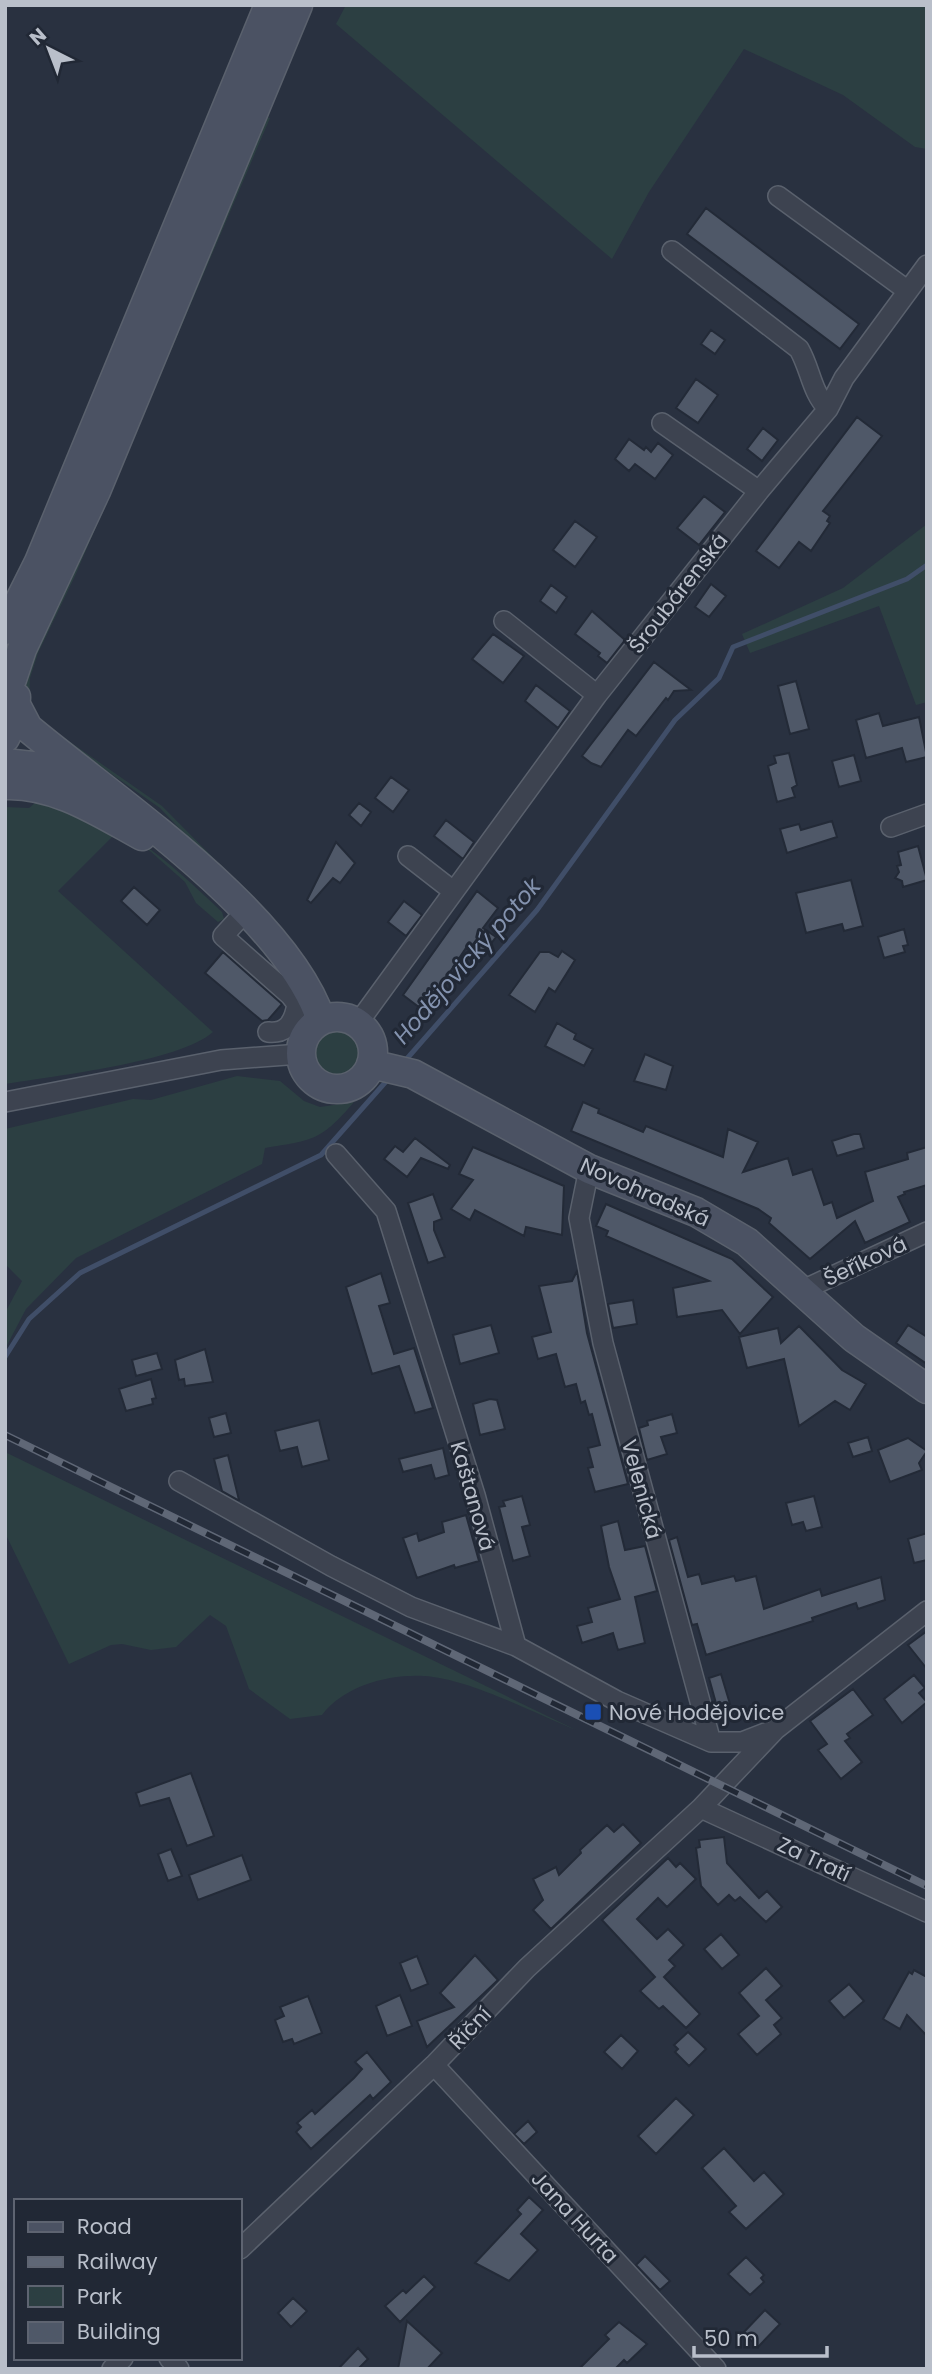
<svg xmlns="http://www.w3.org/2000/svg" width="932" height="2374" viewBox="0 0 932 2374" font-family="Poppins,sans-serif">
  <rect width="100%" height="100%" fill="#293140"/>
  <path fill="#2c3f42" d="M346 5H927V149L915 147 843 95 744 49 649 192 612 259 336 24Z
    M265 116 270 118 75 576 38 653 30 678 29 703 34 718 48 734 34 722 26 702 25 679 31 658 77 559Z
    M927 524V702L916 705 879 606 750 653 742 634 843 588Z
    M63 737 162 806 259 904 310 968 160 808 61 739Z
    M36 796C110 808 170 862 222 912L224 919 218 922 196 903 185 882 150 851 117 832 58 891 213 1032C179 1062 54 1076 5 1084V807L29 808 35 803Z
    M311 1053a24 24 0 1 1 48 0a24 24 0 1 1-48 0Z
    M237 1076 280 1081 304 1101 320 1107 354 1102C321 1141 313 1140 265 1148L262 1164 76 1258 26 1309 5 1349V1313L22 1281 5 1264V1129L133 1099 151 1100Z
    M5 1452 576 1730C534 1713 467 1678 424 1676 388 1674 344 1686 322 1715L290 1719 249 1689 226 1626 210 1615 176 1647 151 1650 122 1644 111 1645 69 1664 5 1533Z"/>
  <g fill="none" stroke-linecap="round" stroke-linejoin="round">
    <path stroke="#404e68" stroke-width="5" d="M404 1062 537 910 675 720 719 678 733 647 907 579 927 565
      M5 1357 29 1319 80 1273 321 1155 390 1077"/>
  </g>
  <path fill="#4f5868" stroke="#232a37" stroke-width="2" d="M706 208 859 324 840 349 687 234Z
    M711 330 725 340 715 354 701 344Z
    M696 379 718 395 698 423 676 408Z
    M857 417 882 436 823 511 830 516 827 521 830 523 811 551 799 542 779 568 756 551Z
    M763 428 778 440 762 461 747 449Z
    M629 439 644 450 646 447 651 452 658 443 673 455 655 479 635 464 629 471 615 459Z
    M704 496 725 512 699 545 677 528Z
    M575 521 597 537 575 567 553 550Z
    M711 584 726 596 709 617 695 607Z
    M551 585 567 597 556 613 540 601Z
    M592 611 625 640 607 663 598 656 600 653 575 634Z
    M493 634 524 656 503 683 472 659Z
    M654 662 691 690 674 691 668 700 666 698 636 736 628 730 601 767 591 763 582 756Z
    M796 681 809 729 790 734 778 686Z
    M536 685 570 711 558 728 525 701Z
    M879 713 883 726 919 717 927 757 906 762 902 748 866 758 856 720Z
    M789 753 797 785 792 788 795 797 777 802 768 766 776 763 774 756Z
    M854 755 861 781 839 787 832 761Z
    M391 777 409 790 393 812 375 798Z
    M359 803 371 812 361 826 349 815Z
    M446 820 474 842 463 859 434 836Z
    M832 821 837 837 787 853 780 829 799 824 801 830Z
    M336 842 355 863 340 883 333 878 311 903 307 900Z
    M918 846 927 880 903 887 902 881 895 878 899 872 897 866 901 865 898 852Z
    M851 880 863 926 844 931 842 924 806 933 796 893Z
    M134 887 160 910 147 925 121 901Z
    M477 891 498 908 483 928 496 937 480 958 466 948 424 1011 403 995Z
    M404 901 422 915 406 936 388 922Z
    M904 929 908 945 903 946 905 952 884 958 878 937Z
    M562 951 575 960 555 992 549 988 535 1012 509 995 540 952H549L558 957Z
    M223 952 282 1004 268 1020 262 1021 205 973Z
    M557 1023 576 1034 574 1039 593 1049 584 1066 545 1046Z
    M645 1054 673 1066 666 1090 634 1081Z
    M583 1102 599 1109 598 1113 643 1132 646 1126 723 1157 728 1129 758 1142 743 1172 788 1158 793 1175 812 1169 824 1205 832 1202 837 1218 873 1201 865 1172 908 1159 907 1153 927 1147V1185L904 1192 905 1194 898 1197 910 1222 865 1243 855 1221 810 1259 769 1223 771 1218 758 1209 571 1131Z
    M854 1134H860L864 1148 837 1156 832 1141Z
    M415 1138 450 1165 448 1169 421 1158 407 1177 384 1159 395 1146 403 1152Z
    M473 1147 564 1186 562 1235 526 1227 524 1236 475 1210 470 1220 451 1209 473 1180 459 1174Z
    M433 1194 442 1219 434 1222V1230L445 1257 428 1263 408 1203Z
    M606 1204 732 1259 773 1297 740 1334 722 1310 677 1317 673 1288 709 1281 606 1236 608 1231 596 1226Z
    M577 1271 587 1333 628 1484 595 1492 588 1468 593 1467 588 1448 600 1445 592 1414 589 1415 585 1401 581 1403 576 1384 565 1387 556 1354 538 1359 532 1337 551 1332 539 1286 572 1281Z
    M381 1273 390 1303 379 1306 394 1354 414 1348 433 1408 415 1413 399 1366 372 1374 346 1287Z
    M633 1300 637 1324 613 1328 608 1304Z
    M491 1325 499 1353 460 1364 453 1335Z
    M908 1325 927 1337V1364L896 1343Z
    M799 1326 842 1370 866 1384 850 1410 835 1401 799 1426 784 1359 747 1368 739 1337 778 1328 781 1343Z
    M205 1349 213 1382 185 1386 184 1379 179 1380 175 1360Z
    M157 1353 162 1369 136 1376 132 1360Z
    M151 1379 156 1398 152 1399 153 1404 126 1411 119 1389Z
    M490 1399 497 1400 505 1429 480 1435 473 1404Z
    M226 1413 231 1433 214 1437 209 1418Z
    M672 1414 677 1433 661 1437 667 1454 647 1460 639 1428 648 1425 647 1421Z
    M319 1420 329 1460 302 1467 297 1447 280 1451 275 1431Z
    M868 1437 872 1451 853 1457 848 1443Z
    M908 1438 927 1451 919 1463 922 1470 890 1482 878 1450Z
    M443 1448 449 1475 435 1479 431 1465 403 1472 399 1459Z
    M228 1455 239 1500H238L222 1491 214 1459Z
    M522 1496 530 1525 522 1527 530 1556 513 1561 499 1507 505 1506 503 1501Z
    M814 1496 822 1527 806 1531 803 1522 792 1525 786 1503Z
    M466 1515 479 1561 455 1568 454 1565 417 1578 403 1538 417 1533 419 1541 444 1532 442 1522Z
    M618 1521 625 1550 645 1546 657 1591 635 1597 645 1643 618 1650 613 1633 582 1643 577 1626 592 1622 588 1608 620 1599 609 1567 601 1526Z
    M927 1533V1560L914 1563 908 1539Z
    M677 1537 688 1577 699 1574 702 1584 734 1576 736 1581 756 1576 764 1609 820 1589 822 1596 881 1577 885 1600 858 1609 856 1603 812 1618 813 1621 706 1655 697 1624 692 1625 669 1540Z
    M927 1631V1669L908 1645Z
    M721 1674 730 1704 717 1707 709 1678Z
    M914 1675 925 1688 919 1693 927 1702 902 1723 884 1699Z
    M853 1689 873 1715 847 1734 850 1738 845 1741 862 1762 841 1779 818 1750 827 1744 810 1721Z
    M191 1773 214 1836 187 1846 169 1798 140 1806 136 1793Z
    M623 1824 641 1843 551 1929 533 1910 543 1900 533 1879 556 1867 559 1875 581 1853 580 1850 607 1825 614 1832Z
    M724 1837 727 1863 759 1898 767 1891 782 1907 766 1922 740 1897 735 1901 729 1895 718 1905 701 1886 696 1848 700 1847 699 1840Z
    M171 1849 182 1876 168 1881 158 1854Z
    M242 1855 251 1880 198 1900 189 1875Z
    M668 1858 676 1867 680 1863 696 1879 667 1907 658 1898 637 1919 657 1939 668 1929 684 1945 669 1960 675 1966 664 1977 700 2014 686 2028 663 2006 659 2009 640 1991 655 1977 602 1920Z
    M721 1934 739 1955 722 1969 704 1949Z
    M475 1955 498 1980 427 2047 417 2021 454 2007 440 1993Z
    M417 1956 428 1984 411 1991 400 1963Z
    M766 1968 782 1986 766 2000 782 2018 774 2025 781 2034 757 2055 738 2034 759 2016 739 1993Z
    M914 1970 927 1977V2036L907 2015 900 2029 883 2019 909 1972 912 1974Z
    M849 1984 864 2001 844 2018 829 2001Z
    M400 1995 412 2026 387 2036 376 2006Z
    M308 1996 322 2033 294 2044 292 2039 283 2042 275 2020 284 2016 280 2007Z
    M688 2032 706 2049 689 2066 675 2052 678 2049 674 2045Z
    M621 2035 638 2051 622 2069 604 2052Z
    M367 2052 391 2082 373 2099 370 2095 311 2149 296 2132 301 2127 297 2123 312 2110 315 2114 354 2078 362 2069 355 2062Z
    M676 2098 694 2115 656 2154 638 2136Z
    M528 2121 537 2132 524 2144 514 2134Z
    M724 2148 754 2181 764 2172 784 2194 746 2229 729 2212 736 2206 702 2168Z
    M529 2197 543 2210 521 2234 538 2250 509 2281 475 2263 521 2214 517 2210Z
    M645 2256 670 2281 660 2290 636 2265Z
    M746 2257 764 2275 761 2278 764 2282 750 2295 728 2274Z
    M424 2276 435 2287 400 2322 385 2306 403 2290 406 2293Z
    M293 2298 307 2311 291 2327 278 2313Z
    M765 2310 780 2324 758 2347 743 2333Z
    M407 2321 442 2353 427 2369H398Z
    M619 2322 647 2344 627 2363 624 2360 615 2369H579L609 2339 605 2335Z
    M358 2348 368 2359 358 2369H338Z"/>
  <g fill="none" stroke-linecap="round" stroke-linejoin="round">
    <defs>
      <path id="minor" d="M778 196 908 291
        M672 251 799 349C811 370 811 391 828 409
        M662 423 759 491
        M504 621 597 695
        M891 827 927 814
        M408 856 453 891
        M245 912 223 936 290 995 297 1004C294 1022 287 1034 268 1032
        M358 1023 597 695 759 491 828 409 844 378 927 265
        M5 1102 221 1060 300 1054
        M336 1154 386 1211 475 1495 516 1646 617 1701 711 1742H742L768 1732
        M589 1169 579 1218 603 1343 711 1742
        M803 1290 927 1232
        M179 1481 331 1566 411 1607 516 1646
        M701 1808 927 1912
        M434 2065 716 2369
        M240 2249 434 2065 527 1968 701 1808 776 1729 927 1611
        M169 2358 179 2369
        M112 2369 123 2358"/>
      <path id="secondary" d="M5 630 39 562 269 5
        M12 679 22 649 96 491 298 5
        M17 707 28 728C114 800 285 913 321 1020
        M5 738 15 718 16 697
        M5 763 41 767 87 787
        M5 785C55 783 100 813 142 836
        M301 1053a36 36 0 1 1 72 0a36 36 0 1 1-72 0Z
        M371 1064 413 1074 589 1169 696 1212 747 1242 854 1338 927 1389"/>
    </defs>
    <use href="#minor" stroke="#5a616d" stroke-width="22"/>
    <use href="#secondary" stroke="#5a616d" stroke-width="31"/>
    <use href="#minor" stroke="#3d4350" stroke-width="19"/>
    <use href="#secondary" stroke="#4b5263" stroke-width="28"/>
    <defs>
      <path id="rail" d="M5 1435 927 1886"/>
    </defs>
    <use href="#rail" stroke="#5f6776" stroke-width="8"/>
    <use href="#rail" stroke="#212835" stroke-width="5" stroke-dasharray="16" stroke-linecap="butt"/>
  </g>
  <rect fill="#1a4fb4" stroke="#212835" stroke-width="2.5" x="584" y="1703" width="18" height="18" rx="3.5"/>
  <g text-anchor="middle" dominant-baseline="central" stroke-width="6" stroke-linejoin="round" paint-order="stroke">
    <g font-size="21" fill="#b9bfca" stroke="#212835">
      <text transform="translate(678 593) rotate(-52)">Šroubárenská</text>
      <text transform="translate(645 1192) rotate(24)">Novohradská</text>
      <text transform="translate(865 1261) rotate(-25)">Šeříková</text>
      <text transform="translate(642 1489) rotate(75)">Velenická</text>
      <text transform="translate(473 1496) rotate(74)">Kaštanová</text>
      <text transform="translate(814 1859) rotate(25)">Za Tratí</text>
      <text transform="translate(470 2028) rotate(-46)">Říční</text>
      <text transform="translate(575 2217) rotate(47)">Jana Hurta</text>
    </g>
    <g font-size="21" fill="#b9bfca" stroke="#212835" text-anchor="start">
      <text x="609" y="1712">Nové Hodějovice</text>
    </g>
    <g font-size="23" font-style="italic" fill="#8493af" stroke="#212835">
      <text transform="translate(467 961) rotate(-49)">Hodějovický potok</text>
    </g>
  </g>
  <rect width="932" height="2374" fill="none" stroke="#b9bfca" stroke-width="14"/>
  <rect x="14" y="2199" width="228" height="161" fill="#212835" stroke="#5e6471" stroke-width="2"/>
  <rect x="28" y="2222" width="35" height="10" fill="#4b5263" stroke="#5e6471" stroke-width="2"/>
  <text x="77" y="2234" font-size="21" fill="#b9bfca">Road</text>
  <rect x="28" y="2257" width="35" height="10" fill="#5f6776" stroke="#5e6471" stroke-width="2"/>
  <text x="77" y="2269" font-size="21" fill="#b9bfca">Railway</text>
  <rect x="28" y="2286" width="35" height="21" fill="#2c3f42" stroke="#5e6471" stroke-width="2"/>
  <text x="77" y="2304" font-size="21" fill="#b9bfca">Park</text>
  <rect x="28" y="2322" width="35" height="21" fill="#4f5868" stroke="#5e6471" stroke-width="2"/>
  <text x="77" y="2339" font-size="21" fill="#b9bfca">Building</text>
  <g transform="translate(49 49) rotate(318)" stroke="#212835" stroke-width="5" paint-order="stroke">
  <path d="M0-5L12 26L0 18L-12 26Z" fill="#b9bfca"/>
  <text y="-10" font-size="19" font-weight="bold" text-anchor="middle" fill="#b9bfca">N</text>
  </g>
  <path d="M694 2346v10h133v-10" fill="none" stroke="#b9bfca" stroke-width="3.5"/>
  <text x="704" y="2346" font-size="21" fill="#b9bfca" stroke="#212835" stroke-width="5" paint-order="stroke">50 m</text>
</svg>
